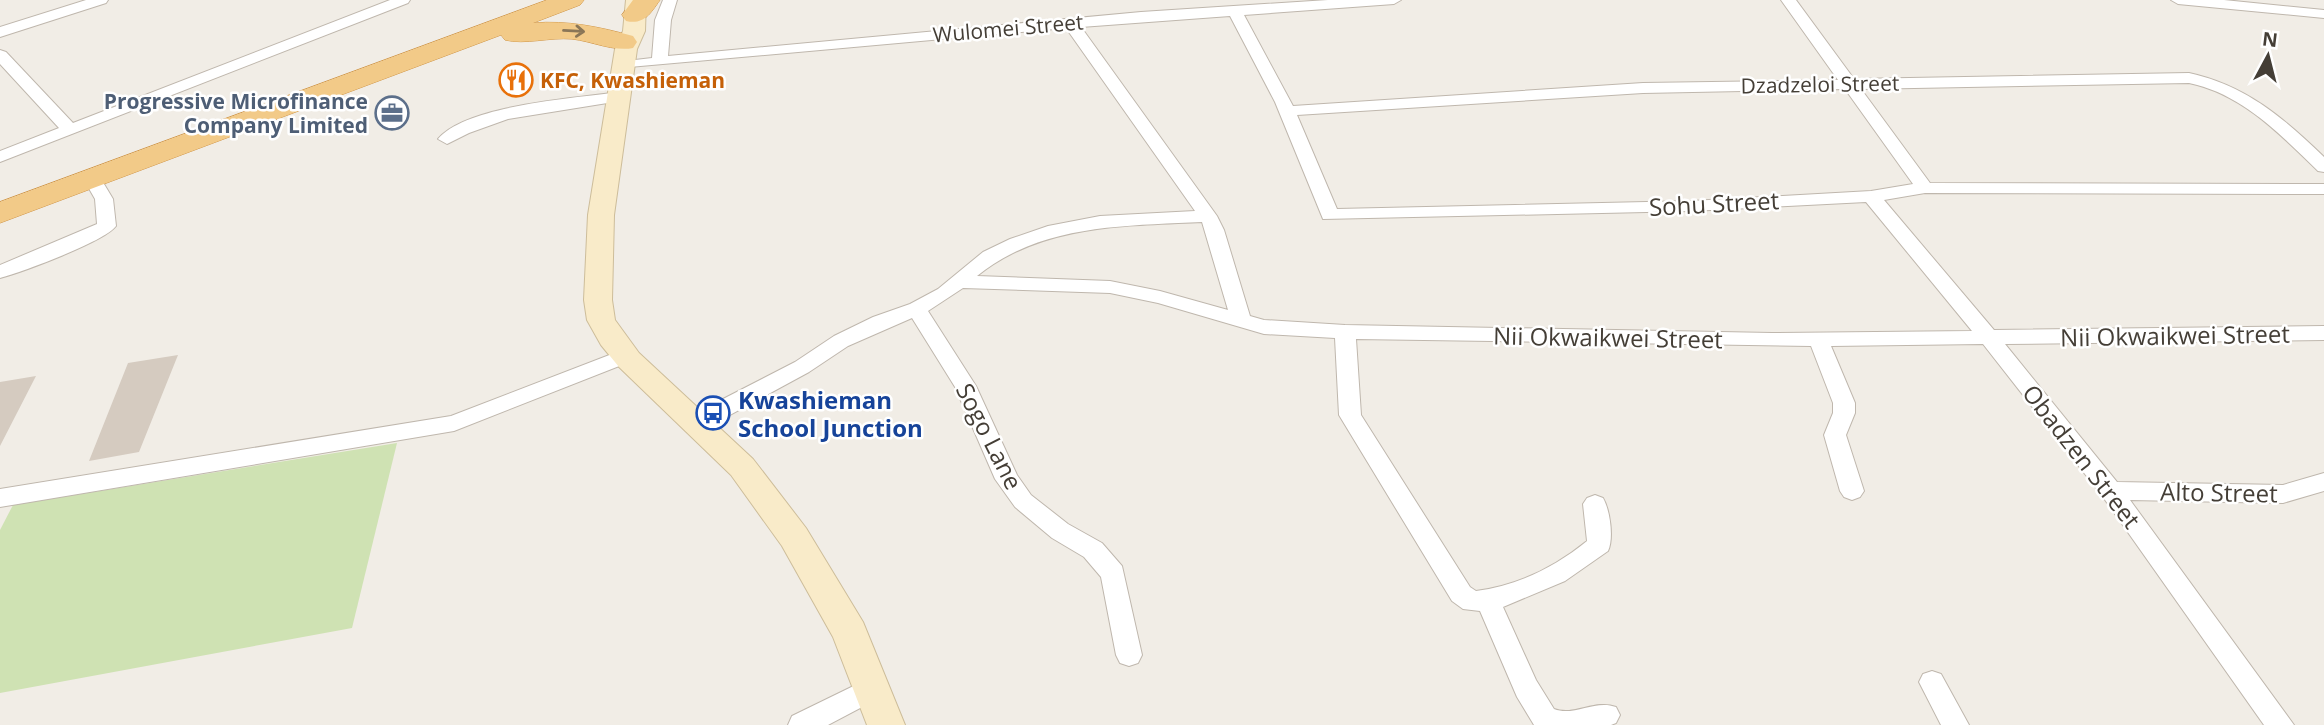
<svg xmlns="http://www.w3.org/2000/svg" width="2324" height="725" viewBox="0 0 2324 725" font-family="'Open Sans',sans-serif">
  <rect width="100%" height="100%" fill="#f1ede6"/>
  <path fill="#cfe2b3" d="M397 443 352 628 0 693V530L13 505Z"/>
  <path fill="#d5cbc0" d="M178 355 139 452 89 461 128 363Z
    M36 376 0 446V382Z"/>
  <g fill="none" stroke-linecap="round" stroke-linejoin="round">
    <defs>
      <path id="minor" d="M86 0H108L106 3 0 37V27Z
        M390 0H410L408 3 0 162V151L59 128 0 64V50L6 52 73 123Z
        M663 0H677L671 20 668 56 1141 12 1328 0H1401L1394 4 1244 15 1293 106 1643 83 1838 80 1781 0H1796L1854 79 2189 73C2245 85 2284 118 2324 157V172L2318 171C2280 134 2242 94 2189 83L1861 89 1930 183 2324 184V194L1925 193 1884 200 1994 330 2324 326V340L2005 344 2117 482 2283 485 2324 473V491L2283 503 2130 500 2294 725H2264L2103 497 1983 344 1831 346 1855 403V413L1846 435 1864 491 1860 497 1852 500 1844 497 1840 491 1824 435 1833 413V403L1811 346 1356 339 1361 415 1470 587 1476 591C1517 586 1555 567 1587 541L1583 504 1587 498 1595 495 1603 498C1610 510 1614 538 1608 551L1565 581 1503 607 1536 680 1554 709C1574 717 1595 699 1616 707L1620 715 1616 723 1611 725H1534L1517 697 1480 611 1463 609 1452 601 1339 415 1335 338 1264 334 1158 303 1110 293 963 288 928 311 976 386 1017 475 1031 495 1068 524 1102 543 1122 566 1142 655 1138 663 1129 666 1120 663 1116 655 1101 577 1084 557 1052 538 1015 507 995 479 955 387 912 318 848 346 809 372 704 429 696 431 688 429 685 423 688 417 795 362 834 336 873 317 910 304 938 289 983 252 1010 239 1048 226 1100 216 1195 211 1066 28 618 68 616 65 618 62 652 58 655 20ZM1230 16 1275 102 1323 219 1691 211 1866 202 1972 331 1772 333 1345 325 1264 320 1250 316 1224 230 1217 216 1081 27ZM1845 89 1913 184 1871 191 1691 201 1337 209 1297 115 1643 93ZM1202 222 1228 310 1160 291 1110 281 977 276C1041 224 1124 226 1202 222Z
        M2171 0H2224L2324 10V18L2178 4Z
        M620 92 628 97 626 100 508 119 469 133 447 144 438 139C466 105 577 98 620 92Z
        M92 173 98 174 113 199 116 226C104 242 22 272 0 278V265L97 224 95 199 83 178Z
        M625 349 632 351 635 356 632 361 454 431 0 507V489L451 416Z
        M1932 671 1941 674 1969 725H1941L1919 682 1923 674Z
        M872 677 881 681 885 689 881 697 828 725H788L792 716Z"/>
      <path id="secondary" d="M626 0H646L645 31 637 49 614 215 612 300 615 320 639 353 753 459 806 528 863 622 905 725H867L833 637 782 546 731 475 619 367 601 345 587 320 584 300 588 215 615 49 623 31Z"/>
      <path id="trunk" d="M547 0H584L580 5 533 23C567 20 600 27 633 36L637 42 633 48C614 52 591 41 572 39 550 37 525 45 505 40L501 35 0 223V202Z
        M633 0H660C650 14 644 25 626 21L622 15Z"/>
    </defs>
    <use href="#minor" stroke="#bfb7ad" stroke-width="2"/>
    <use href="#secondary" stroke="#cdbd9a" stroke-width="2"/>
    <use href="#trunk" stroke="#ce9344" stroke-width="1"/>
    <use href="#minor" fill="#fff" fill-rule="evenodd"/>
    <use href="#secondary" fill="#f9ebc9" fill-rule="evenodd"/>
    <use href="#trunk" fill="#f2ca88" fill-rule="evenodd"/>
  </g>
  <defs><path id="oneway-shaft" d="M-6 0H5M1.5-3L5.5 0L1.5 3" fill="none" stroke-width="1.6" stroke-linecap="round" stroke-linejoin="round" transform="scale(1.75)"/></defs>
  <use stroke="#8a7657" href="#oneway-shaft" transform="translate(574 31) rotate(3)"/>
  <defs>
    <symbol id="restaurant-ring" viewBox="-11 -11 22 22"><circle r="9.5" fill="#fff" stroke="#e8710a" stroke-width="1.5"/><path d="M-5-6h1v4h1v-4h1v4h1v-4h1v5L-1.5 .5V6h-2V.5L-5-1ZM5-6V6H3V1.5H1.5Q1.5-4 5-6Z" fill="#e8710a"/></symbol>
    <symbol id="office-ring" viewBox="-11 -11 22 22"><circle r="9.5" fill="#fff" stroke="#5c6f8a" stroke-width="1.5"/><path d="M-6-3h4V-5.5h4V-3h4V5H-6ZM-1-4.5V-3h2v-1.5ZM-6 0V1H6V0Z" fill="#5c6f8a"/></symbol>
    <symbol id="bus-ring" viewBox="-11 -11 22 22"><circle r="9.5" fill="#fff" stroke="#1a4fb4" stroke-width="1.5"/><path d="M-5-6H5V4H4V6H2V4H-2V6H-4V4H-5ZM-3.5-4V0h7V-4ZM-3.5 1.2v1.5H-2V1.2ZM2 1.2v1.5H3.5V1.2Z" fill="#1a4fb4"/></symbol>
  </defs>
  <g fill-rule="evenodd">
    <use href="#restaurant-ring" x="497" y="61" width="38" height="38"/>
    <use href="#office-ring" x="373" y="94" width="38" height="38"/>
    <use href="#bus-ring" x="694" y="394" width="38" height="38"/>
  </g>
  <g text-anchor="middle" dominant-baseline="central" stroke-width="5" stroke-linejoin="round" paint-order="stroke">
    <g font-size="21" fill="#443e36" stroke="#fff">
      <text transform="translate(1008 28) rotate(-5)">Wulomei Street</text>
      <text transform="translate(1820 84) rotate(-1)">Dzadzeloi Street</text>
    </g>
    <g font-size="21" font-weight="bold" fill="#c56008" stroke="#fff" text-anchor="start">
      <text x="540" y="80">KFC, Kwashieman</text>
    </g>
    <g font-size="21" font-weight="bold" fill="#4e5e75" stroke="#fff" text-anchor="end">
      <text x="368" y="101">Progressive Microfinance<tspan x="368" dy="24">Company Limited</tspan></text>
    </g>
    <g font-size="24" fill="#443e36" stroke="#fff">
      <text transform="translate(1714 203) rotate(-3)">Sohu Street</text>
      <text transform="translate(2175 335) rotate(-1)">Nii Okwaikwei Street</text>
      <text transform="translate(1608 337) rotate(1)">Nii Okwaikwei Street</text>
      <text transform="translate(990 436) rotate(63)">Sogo Lane</text>
      <text transform="translate(2082 456) rotate(52)">Obadzen Street</text>
      <text transform="translate(2219 492) rotate(1)">Alto Street</text>
    </g>
    <g font-size="24" font-weight="bold" fill="#164399" stroke="#fff" text-anchor="start">
      <text x="738" y="399">Kwashieman<tspan x="738" dy="28">School Junction</tspan></text>
    </g>
  </g>
  <g transform="translate(2268 56) rotate(7)" stroke="#ffffff" stroke-width="5" paint-order="stroke">
  <path d="M0-5L12 26L0 18L-12 26Z" fill="#443e36"/>
  <text y="-10" font-size="19" font-weight="bold" text-anchor="middle" fill="#443e36">N</text>
  </g>
</svg>
